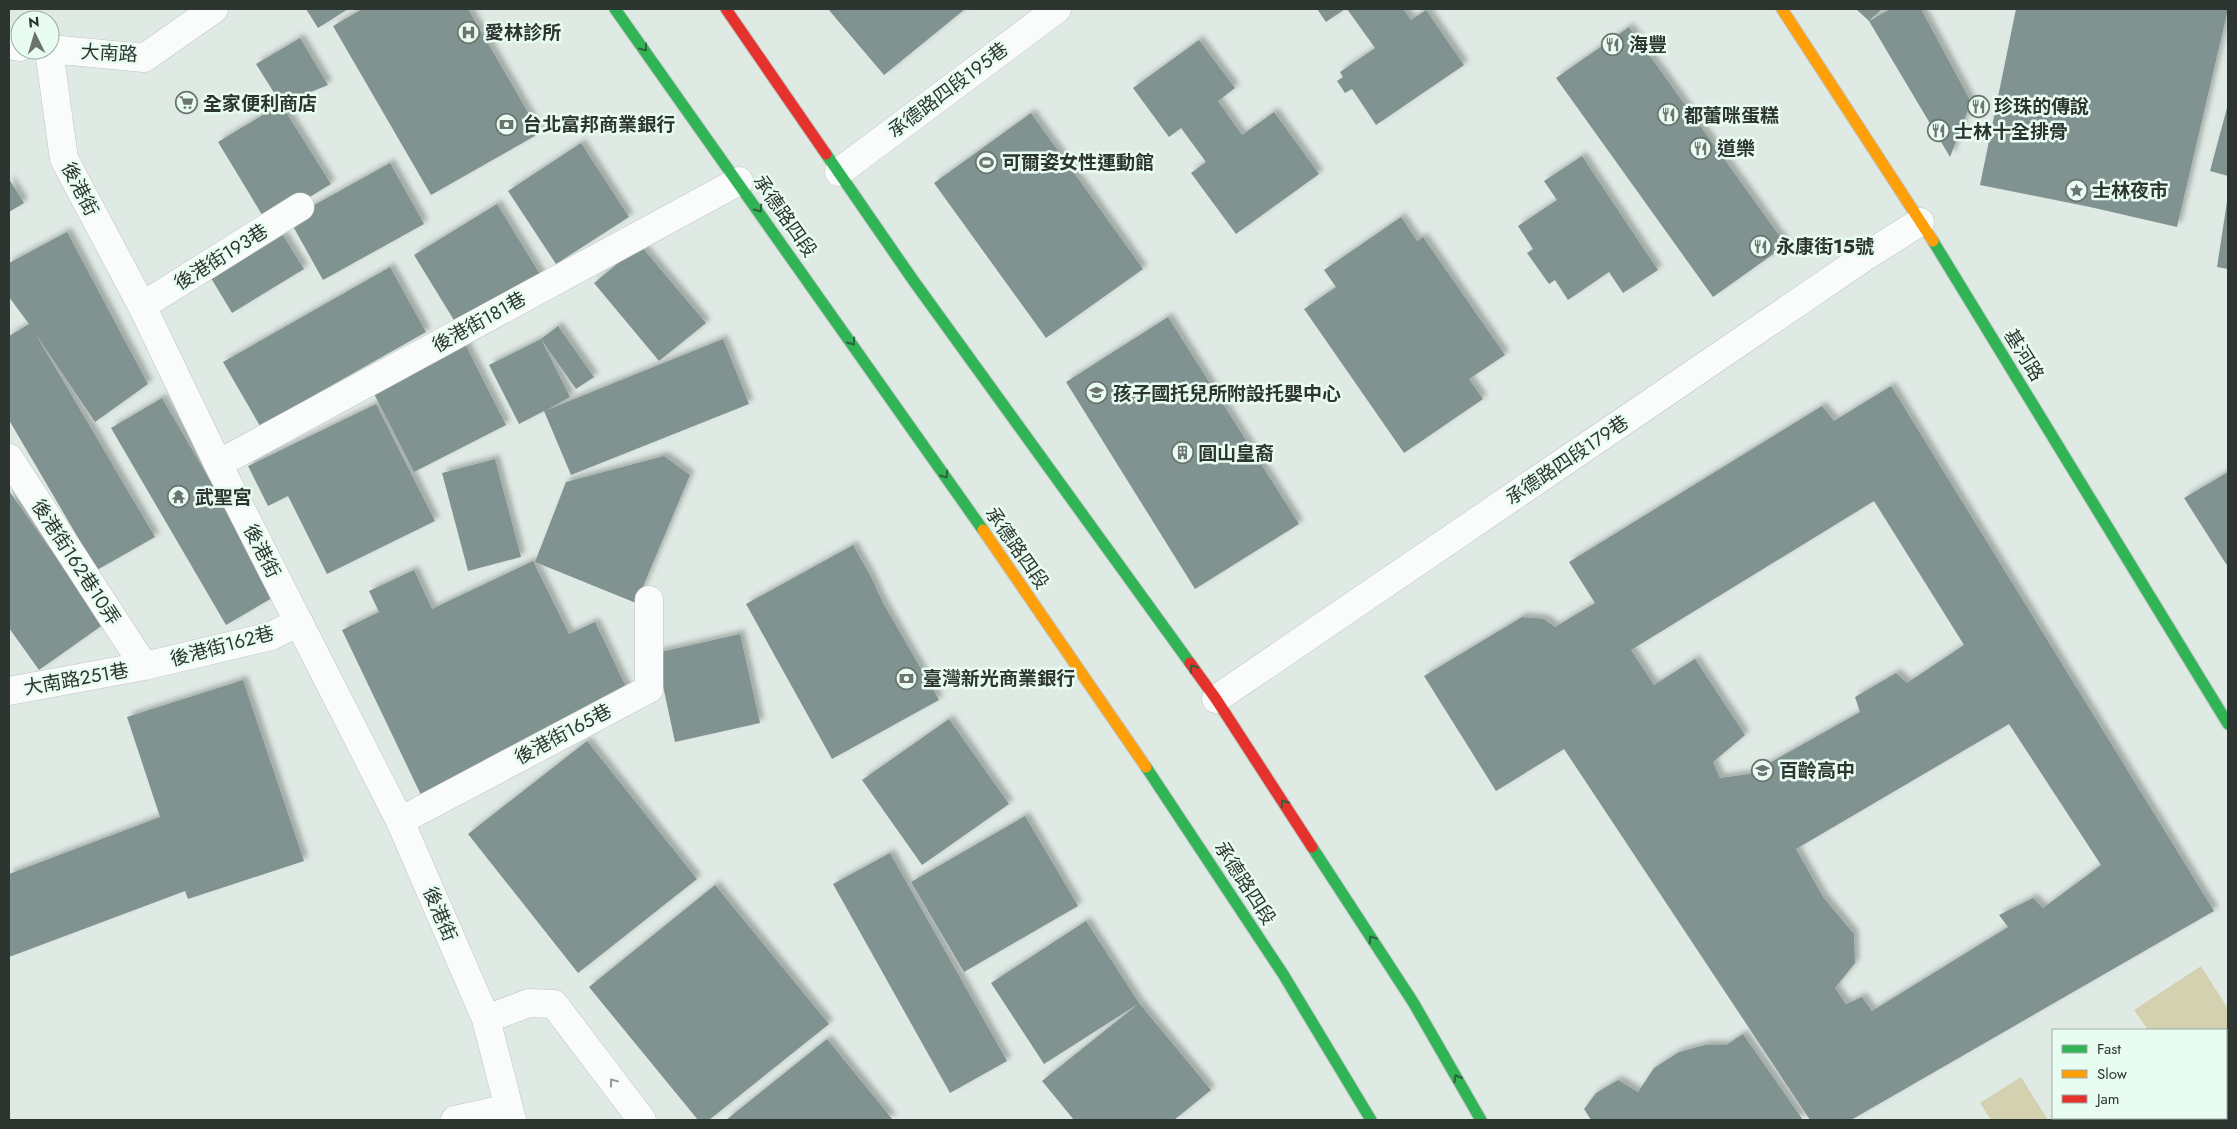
<svg xmlns="http://www.w3.org/2000/svg" width="2237" height="1129" viewBox="0 0 2237 1129" font-family="Jost,'Noto Sans TC',sans-serif">
  <defs>
    <filter id="shadow"><feDropShadow dx="4.5" dy="-4.5" stdDeviation="2.5" flood-color="#0004"/></filter>
  </defs>
  <rect width="100%" height="100%" fill="#e0eae5"/>
  <path fill="#d4d1b0" d="M2201 966 2228 1009V1115L2226 1116V1030H2148L2134 1010Z
    M2021 1077 2048 1120H1991L1980 1103Z
    M2087 1118H2182L2184 1120H2089Z"/>
  <path fill="#809391" fill-rule="evenodd" filter="url(#shadow)" d="M306 9H348L318 28Z
    M362 9H468L540 133 431 195 333 26Z
    M828 9H965L884 75Z
    M1317 9H1345L1326 22Z
    M1347 9H1403L1411 20 1426 10 1464 65 1376 125 1352 89 1345 93 1337 81 1343 77 1340 72 1375 48Z
    M1856 9H1882L1869 21Z
    M1890 9H1921L1971 102 1950 157 1869 21Z
    M2016 9H2228L2177 227 2090 207 1980 185Z
    M1629 27 1786 245 1713 297 1556 78Z
    M300 38 328 85 281 104 256 64Z
    M1199 40 1235 88 1218 101 1242 135 1274 112 1319 174 1236 234 1191 173 1206 162 1181 128 1169 137 1133 88Z
    M281 104 331 184 267 223 218 142Z
    M2227 108 2228 109V176L2210 171Z
    M1031 113 1143 269 1046 338 934 183Z
    M581 143 629 217 556 264 508 191Z
    M1582 156 1658 270 1623 293 1609 272 1568 300 1555 280 1549 284 1527 253 1533 249 1518 226 1557 200 1544 181Z
    M390 163 424 224 323 280 289 219Z
    M9 179 24 203 9 212Z
    M2227 202H2228V269L2217 267Z
    M497 204 543 279 460 330 414 255Z
    M1401 217 1417 241 1423 237 1505 355 1469 379 1483 399 1404 453 1304 309 1336 287 1324 270Z
    M67 232 148 384 95 422 35 333 155 537 97 570 9 420V336L29 324 9 297V263Z
    M283 235 304 269 232 313 211 278Z
    M640 245 706 323 659 361 594 283Z
    M390 267 426 332 260 426 223 362Z
    M1168 317 1299 524 1195 589 1066 382Z
    M558 326 594 377 576 389 541 339 570 397 547 410 723 339 749 404 571 475 544 411 519 424 489 365 541 339Z
    M461 336 506 425 414 472 368 382Z
    M1891 386 2214 911 1851 1120H1810L1564 749 1496 791 1424 676 1522 617 1544 619 1555 627 1595 603 1569 562 1822 406 1834 421ZM1874 501 1964 645 1907 683 1896 673 1855 697 1860 712 1750 774 1720 778 1713 762 1745 735 1695 659 1654 685 1631 650ZM2009 724 2101 865 2043 908 2033 898 1999 915 2008 927 1872 1011 1862 997 1846 1004 1835 988 1855 963 1854 934 1823 897 1796 849Z
    M162 398 277 595 226 625 111 428Z
    M376 404 435 521 327 574 288 496 268 506 248 466Z
    M664 456 690 475 636 603 535 562 566 482Z
    M495 459 521 557 468 571 442 473Z
    M2228 472V567L2184 498Z
    M9 491 104 624 39 670 9 628Z
    M853 545 871 577 883 603 939 700 832 759 746 604Z
    M533 561 569 634 595 622 630 695 421 795 342 630 379 612 369 591 414 570 432 609Z
    M740 634 760 723 675 742 656 653Z
    M243 680 304 861 188 899 185 891 9 957V874L160 817 127 717Z
    M949 719 1009 804 922 865 862 780Z
    M587 741 697 879 578 973 468 834Z
    M1025 816 1078 906 964 972 911 882Z
    M890 853 1007 1061 950 1093 833 884Z
    M715 885 829 1024 709 1120H698L589 987Z
    M1086 921 1139 1003 1211 1090 1174 1120H1074L1042 1081 1138 1004 1044 1064 991 983Z
    M1743 1034 1803 1120H1591L1584 1109 1596 1093 1618 1080 1638 1092 1654 1068 1679 1052 1705 1045H1726Z
    M827 1039 893 1120H726Z"/>
  <g fill="none" stroke-linecap="round" stroke-linejoin="round">
    <defs>
      <path id="street" d="M9 45 20 47
        M50 49 144 58 214 9
        M49 50 64 159 142 306 218 464 400 821 486 1019 512 1120
        M839 172 1057 9
        M142 306 300 207
        M9 458 144 666
        M218 464 739 181
        M9 691 144 666 271 636 299 622
        M1216 699 1866 256 1920 222
        M400 821 649 689V600
        M486 1019 529 1003 554 1004 642 1120
        M455 1120 509 1108"/>
      <path id="fast" d="M615 9 983 530
        M826 154 913 280 1190 663
        M1933 241 2228 724
        M1146 767 1283 974 1371 1120
        M1312 847 1413 1002 1481 1120"/>
      <path id="slow" d="M1782 9 1933 241
        M983 530 1146 767"/>
      <path id="jam" d="M726 9 826 154
        M1190 663 1216 699 1312 847"/>
    </defs>
    <use href="#street" stroke="#bdc5c1" stroke-width="29"/>
    <use href="#fast" stroke="#bdc5c1" stroke-width="13"/>
    <use href="#slow" stroke="#bdc5c1" stroke-width="13"/>
    <use href="#jam" stroke="#bdc5c1" stroke-width="13"/>
    <use href="#street" stroke="#fafcfb" stroke-width="28"/>
    <use href="#fast" stroke="#30b455" stroke-width="11"/>
    <use href="#slow" stroke="#ff9f0a" stroke-width="11"/>
    <use href="#jam" stroke="#e5322d" stroke-width="11"/>
  </g>
  <defs><path id="oneway-chevron" d="M-2-3.5L2.5 0L-2 3.5" fill="none" stroke-width="1.6" stroke-linecap="round" stroke-linejoin="round" transform="scale(1.25)"/></defs>
  <g stroke="#2e613e">
    <use href="#oneway-chevron" transform="translate(644 48) rotate(54)"/>
    <use href="#oneway-chevron" transform="translate(759 209) rotate(55)"/>
    <use href="#oneway-chevron" transform="translate(852 342) rotate(55)"/>
    <use href="#oneway-chevron" transform="translate(945 475) rotate(55)"/>
    <use href="#oneway-chevron" transform="translate(1193 668) rotate(-126)"/>
    <use href="#oneway-chevron" transform="translate(1284 803) rotate(-123)"/>
    <use href="#oneway-chevron" transform="translate(1372 939) rotate(-123)"/>
    <use href="#oneway-chevron" transform="translate(1457 1078) rotate(-120)"/>
  </g>
  <use stroke="#949896" href="#oneway-chevron" transform="translate(613 1082) rotate(-127)"/>
  <defs>
    <symbol id="hospital-ring" viewBox="-11 -11 22 22"><circle r="9.5" fill="#e8fcf2" stroke="#6c7470" stroke-width="1.5"/><path d="M-5-5h3v3.5h4V-5h3V5h-3V1.5h-4V5h-3Z" fill="#6c7470"/></symbol>
    <symbol id="restaurant-ring" viewBox="-11 -11 22 22"><circle r="9.5" fill="#e8fcf2" stroke="#6c7470" stroke-width="1.5"/><path d="M-5-6h1v4h1v-4h1v4h1v-4h1v5L-1.5 .5V6h-2V.5L-5-1ZM5-6V6H3V1.5H1.5Q1.5-4 5-6Z" fill="#6c7470"/></symbol>
    <symbol id="supermarket-ring" viewBox="-11 -11 22 22"><circle r="9.5" fill="#e8fcf2" stroke="#6c7470" stroke-width="1.5"/><path d="M-6-5.5h2.5l.6 2H6L4.5 2H-2.5L-4.4-4H-6ZM-1.5 3.2a1.3 1.3 0 1 0 .1 0ZM3 3.2a1.3 1.3 0 1 0 .1 0Z" fill="#6c7470"/></symbol>
    <symbol id="bank-ring" viewBox="-11 -11 22 22"><circle r="9.5" fill="#e8fcf2" stroke="#6c7470" stroke-width="1.5"/><path d="M-6-4H6V4H-6ZM0-2.3a2.3 2.3 0 1 0 0 4.6a2.3 2.3 0 1 0 0-4.6Z" fill="#6c7470"/></symbol>
    <symbol id="stadium-ring" viewBox="-11 -11 22 22"><circle r="9.5" fill="#e8fcf2" stroke="#6c7470" stroke-width="1.5"/><path d="M0-5a6.5 5 0 1 0 0 10a6.5 5 0 1 0 0-10ZM-3.5-1.8h7v3.6h-7Z" fill="#6c7470"/></symbol>
    <symbol id="sight-ring" viewBox="-11 -11 22 22"><circle r="9.5" fill="#e8fcf2" stroke="#6c7470" stroke-width="1.5"/><path d="M0-6L1.8-2.2L6-1.7L2.9 1.2L3.7 5.4L0 3.3L-3.7 5.4L-2.9 1.2L-6-1.7L-1.8-2.2Z" fill="#6c7470"/></symbol>
    <symbol id="school-ring" viewBox="-11 -11 22 22"><circle r="9.5" fill="#e8fcf2" stroke="#6c7470" stroke-width="1.5"/><path d="M0-5L7-2L0 1L-7-2ZM-4 1L0 2.5L4 1V4Q0 6-4 4Z" fill="#6c7470"/></symbol>
    <symbol id="building-ring" viewBox="-11 -11 22 22"><circle r="9.5" fill="#e8fcf2" stroke="#6c7470" stroke-width="1.5"/><path d="M-4-6H4V6H1V3H-1V6H-4ZM-2.5-4.3h1.7v1.8h-1.7ZM.8-4.3h1.7v1.8H.8ZM-2.5-1h1.7V.8h-1.7ZM.8-1h1.7V.8H.8Z" fill="#6c7470"/></symbol>
    <symbol id="temple-ring" viewBox="-11 -11 22 22"><circle r="9.5" fill="#e8fcf2" stroke="#6c7470" stroke-width="1.5"/><path d="M0-6L5-2H3V0L6.5 2.5H4V6H1.5V3h-3V6H-4V2.5H-6.5L-3 0V-2H-5Z" fill="#6c7470"/></symbol>
  </defs>
  <g fill-rule="evenodd">
    <use href="#hospital-ring" x="456" y="20" width="25" height="25"/>
    <use href="#restaurant-ring" x="1600" y="32" width="25" height="25"/>
    <use href="#supermarket-ring" x="174" y="90" width="25" height="25"/>
    <use href="#restaurant-ring" x="1966" y="94" width="25" height="25"/>
    <use href="#restaurant-ring" x="1656" y="102" width="25" height="25"/>
    <use href="#bank-ring" x="494" y="112" width="25" height="25"/>
    <use href="#restaurant-ring" x="1926" y="118" width="25" height="25"/>
    <use href="#restaurant-ring" x="1688" y="136" width="25" height="25"/>
    <use href="#stadium-ring" x="974" y="150" width="25" height="25"/>
    <use href="#sight-ring" x="2064" y="178" width="25" height="25"/>
    <use href="#restaurant-ring" x="1748" y="234" width="25" height="25"/>
    <use href="#school-ring" x="1084" y="380" width="25" height="25"/>
    <use href="#building-ring" x="1170" y="440" width="25" height="25"/>
    <use href="#temple-ring" x="166" y="484" width="25" height="25"/>
    <use href="#bank-ring" x="894" y="666" width="25" height="25"/>
    <use href="#school-ring" x="1750" y="758" width="25" height="25"/>
  </g>
  <g text-anchor="middle" dominant-baseline="central" stroke-width="5" stroke-linejoin="round" paint-order="stroke">
    <g font-size="19" font-weight="bold" fill="#2d3531" stroke="#e8fcf2" text-anchor="start">
      <text x="485" y="32">愛林診所</text>
      <text x="1629" y="44">海豐</text>
      <text x="203" y="103">全家便利商店</text>
      <text x="1994" y="106">珍珠的傳說</text>
      <text x="1684" y="115">都蕾咪蛋糕</text>
      <text x="523" y="124">台北富邦商業銀行</text>
      <text x="1954" y="131">士林十全排骨</text>
      <text x="1717" y="148">道樂</text>
      <text x="1002" y="162">可爾姿女性運動館</text>
      <text x="2092" y="190">士林夜市</text>
      <text x="1776" y="246">永康街15號</text>
      <text x="1113" y="393">孩子國托兒所附設托嬰中心</text>
      <text x="1198" y="453">圓山皇裔</text>
      <text x="195" y="497">武聖宮</text>
      <text x="923" y="678">臺灣新光商業銀行</text>
      <text x="1779" y="770">百齡高中</text>
    </g>
    <g font-size="19" fill="#2d3531" stroke="#e8fcf2">
      <text transform="translate(109 53) rotate(3)">大南路</text>
      <text transform="translate(948 90) rotate(-37)">承德路四段195巷</text>
      <text transform="translate(80 189) rotate(63)">後港街</text>
      <text transform="translate(785 216) rotate(55)">承德路四段</text>
      <text transform="translate(221 257) rotate(-32)">後港街193巷</text>
      <text transform="translate(479 322) rotate(-29)">後港街181巷</text>
      <text transform="translate(2024 355) rotate(58)">基河路</text>
      <text transform="translate(1567 460) rotate(-34)">承德路四段179巷</text>
      <text transform="translate(1017 548) rotate(55)">承德路四段</text>
      <text transform="translate(262 551) rotate(63)">後港街</text>
      <text transform="translate(76 562) rotate(57)">後港街162巷10弄</text>
      <text transform="translate(222 646) rotate(-15)">後港街162巷</text>
      <text transform="translate(76 679) rotate(-10)">大南路251巷</text>
      <text transform="translate(563 734) rotate(-28)">後港街165巷</text>
      <text transform="translate(1245 883) rotate(57)">承德路四段</text>
      <text transform="translate(440 914) rotate(67)">後港街</text>
    </g>
  </g>
  <rect width="2237" height="1129" fill="none" stroke="#2d3531" stroke-width="20"/>
  <rect x="2052" y="1029" width="175" height="90" fill="#e8fcf2" stroke="#9daca5"/>
  <rect x="2062" y="1045" width="25" height="8" fill="#30b455" stroke="#9daca5"/>
  <text x="2097" y="1054" font-size="15" fill="#2d3531">Fast</text>
  <rect x="2062" y="1070" width="25" height="8" fill="#ff9f0a" stroke="#9daca5"/>
  <text x="2097" y="1079" font-size="15" fill="#2d3531">Slow</text>
  <rect x="2062" y="1095" width="25" height="8" fill="#e5322d" stroke="#9daca5"/>
  <text x="2097" y="1104" font-size="15" fill="#2d3531">Jam</text>
  <g transform="translate(35 35) rotate(355)"><circle r="24" fill="#e8fcf2" stroke="#9daca5"/>
  <path d="M0-4L9 19L0 12L-9 19Z" fill="#6c7470"/>
  <text y="-8" font-size="14" font-weight="bold" text-anchor="middle" fill="#2d3531">N</text>
  </g>
</svg>
